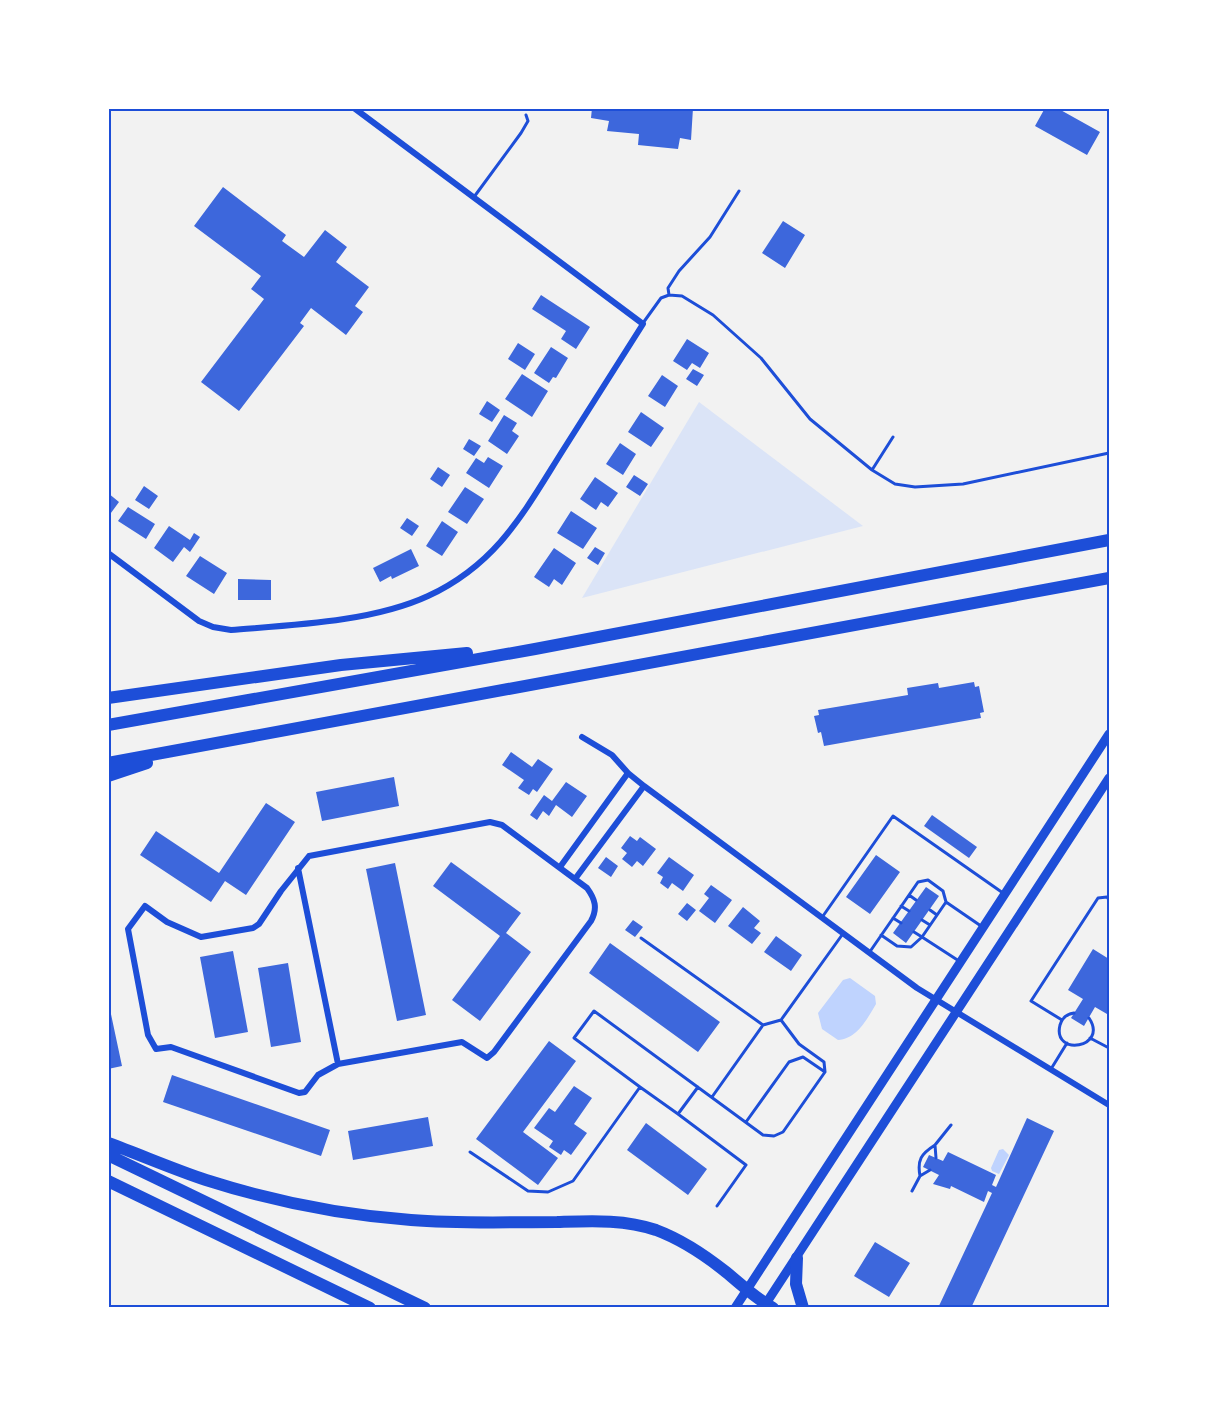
<svg xmlns="http://www.w3.org/2000/svg" width="1217" height="1416" viewBox="0 0 1217 1416" font-family="Georgia,serif">
  <rect width="100%" height="100%" fill="#f2f2f2"/>
  <path fill="#dbe4f7" d="M699 402 863 526 582 598Z"/>
  <path fill="#bfd3fe" d="M850 978 875 996 876 1004C867 1019 857 1039 838 1040L822 1029 818 1013 843 980Z
    M1003 1149 1009 1155 999 1174 992 1171 991 1168 999 1150Z"/>
  <path fill="#3d67dc" d="M592 108H693L691 140 680 138 678 149 638 145 639 134 607 131 609 121 591 118Z
    M1045 108H1057L1100 132 1087 155 1035 126Z
    M223 187 286 235 282 241 304 257 325 230 347 247 336 262 369 287 355 306 363 312 346 335 311 308 300 323 304 326 239 411 201 382 264 299 251 289 261 276 194 226Z
    M783 221 805 235 785 268 762 253Z
    M541 295 590 327 576 349 561 339 566 331 532 309Z
    M687 339 709 353 700 368 692 363 687 370 673 361Z
    M518 343 535 354 525 370 508 359Z
    M551 347 568 358 556 378 553 377 549 383 534 373Z
    M693 369 704 375 697 386 686 379Z
    M522 374 548 391 532 417 505 399Z
    M662 375 678 386 665 407 648 396Z
    M487 401 500 410 492 422 479 414Z
    M641 412 664 428 651 447 628 432Z
    M504 415 517 423 512 431 519 436 507 454 488 441Z
    M469 439 481 446 474 456 463 449Z
    M620 443 636 454 623 475 606 464Z
    M488 457 503 466 489 488 466 473 476 458 484 463Z
    M438 467 450 475 442 487 430 479Z
    M634 475 648 484 640 496 626 487Z
    M595 477 618 493 608 507 601 502 596 510 580 499Z
    M144 486 158 496 149 509 135 500Z
    M465 487 484 499 467 524 448 512Z
    M108 493 119 502 108 517Z
    M128 507 155 524 146 539 118 521Z
    M571 511 597 528 583 549 557 533Z
    M407 518 419 526 412 536 400 528Z
    M442 521 458 532 442 556 426 546Z
    M169 526 190 540 194 533 200 537 190 552 184 547 173 562 154 548Z
    M595 547 605 553 598 565 587 558Z
    M554 548 576 563 562 585 554 579 549 587 534 577Z
    M411 549 419 566 392 579 391 576 380 582 373 568Z
    M200 556 227 573 214 594 186 576Z
    M238 579 271 580V600H238Z
    M974 682 975 687 979 686 984 712 980 713 981 718 824 746 821 732 818 733 814 716 819 715 818 710 908 695 907 688 938 683 939 688Z
    M511 752 532 767 538 759 553 769 537 792 533 789 529 795 518 788 524 780 502 765Z
    M394 777 399 806 322 821 316 792Z
    M566 782 587 796 572 817 556 805 549 816 543 811 537 820 530 815 544 795 552 801Z
    M266 803 295 822 246 895 225 881 211 902 140 855 156 831 219 873Z
    M932 815 977 847 969 858 924 826Z
    M630 836 637 841 640 837 656 849 643 866 637 861 632 867 622 859 627 853 621 848Z
    M876 855 900 872 870 914 846 897Z
    M606 857 618 866 611 877 598 868Z
    M669 857 694 875 683 891 672 883 668 889 660 883 663 877 657 873Z
    M451 862 521 913 506 933 531 952 480 1021 452 1000 500 936 433 886Z
    M395 863 426 1015 397 1021 366 869Z
    M711 885 732 900 715 923 699 911 709 898 704 894Z
    M926 887 939 896 906 943 893 933Z
    M687 903 696 910 687 921 678 914Z
    M743 907 760 921 754 928 761 933 752 944 728 926Z
    M633 920 643 927 635 937 625 930Z
    M776 936 802 955 791 971 764 952Z
    M610 943 720 1022 698 1052 589 973Z
    M1093 949 1109 959V1011L1107 1014 1095 1007 1084 1026 1071 1018 1083 999 1068 990Z
    M233 951 248 1032 215 1038 200 957Z
    M288 963 301 1042 271 1047 258 968Z
    M108 1000 122 1066 108 1069Z
    M549 1041 576 1061 523 1132 558 1158 538 1185 476 1139Z
    M172 1075 330 1130 321 1156 163 1102Z
    M574 1086 592 1098 574 1124 587 1133 571 1155 564 1150 561 1155 549 1147 553 1141 534 1128 549 1108 555 1112Z
    M428 1117 433 1146 353 1160 348 1131Z
    M1027 1118 1054 1131 971 1308H938L992 1193 988 1191 984 1202 951 1186 950 1189 933 1184 939 1175 923 1167 929 1155 943 1161 948 1152 996 1175 992 1185 996 1187Z
    M646 1123 707 1169 688 1195 627 1150Z
    M875 1242 910 1263 889 1297 854 1276Z"/>
  <g fill="none" stroke-linecap="round" stroke-linejoin="round">
    <path stroke="#1d4ed8" stroke-width="3" d="M474 197 521 133 528 121 526 115
      M669 295 668 288 679 271 710 237 739 191
      M643 323 661 298 669 295 682 296 713 315 761 358 810 419 872 470 895 484 915 487 963 484 1109 453
      M872 470 893 437
      M909 895 916 900
      M901 906 909 911
      M930 910 937 915
      M823 916 893 816 1003 893
      M893 918 901 923
      M922 920 930 925
      M881 935 897 946 911 947 922 937 914 932
      M641 938 763 1025
      M869 953 918 882 928 880 943 891 946 902
      M959 961 922 937 946 902 981 926
      M1074 1013C1067 1014 1062 1018 1060 1025 1052 1057 1109 1048 1089 1018
      M1062 1020 1031 1001 1098 898 1107 897 1109 900
      M1090 1038 1109 1048
      M1051 1069 1067 1043
      M640 1087 574 1038 594 1011 763 1135 774 1136 783 1132 825 1072 824 1062 799 1044 781 1020
      M712 1097 763 1025 781 1020 842 935
      M678 1114 746 1165 717 1206
      M746 1122 789 1062 803 1057 825 1072
      M470 1152 528 1191 548 1192 573 1181 640 1087 678 1114 698 1087
      M936 1158 935 1145 951 1125
      M920 1176C917 1160 921 1154 935 1145
      M912 1191 920 1176 930 1170"/>
    <path stroke="#1d4ed8" stroke-width="6" d="M108 553 199 621 213 627 231 630C292 625 372 622 428 596 499 563 525 510 565 447 591 406 617 365 643 324L354 108
      M582 737 612 755 628 773 644 786 917 988 1109 1105
      M490 822 502 825 587 888C595 899 598 908 591 921L494 1052 487 1058 462 1042 338 1064 318 1075 305 1092 299 1093 171 1047 156 1049 148 1035 128 929 145 906 167 922 201 937 253 928 259 924 281 891 309 856Z
      M560 867 628 773
      M298 868 338 1064
      M575 879 644 786"/>
    <path stroke="#1d4ed8" stroke-width="9" d="M735 1308 1109 734
      M763 1308 1109 778"/>
    <path stroke="#1d4ed8" stroke-width="12" d="M108 698 341 665 467 653
      M108 725 535 649 1109 540
      M108 763 1109 578
      M108 776 147 763
      M108 1143C141 1155 173 1169 206 1180 272 1201 342 1215 411 1220 460 1224 508 1222 557 1222 590 1221 624 1219 656 1230 680 1239 706 1256 726 1272 742 1285 755 1298 773 1308
      M108 1155 425 1308
      M108 1181 370 1308
      M797 1258 796 1284 803 1308"/>
  </g>
  <rect width="1217" height="1416" fill="none" stroke="#ffffff" stroke-width="219"/>
  <rect x="110" y="110" width="998" height="1196" fill="none" stroke="#1d4ed8" stroke-width="2"/>
</svg>
